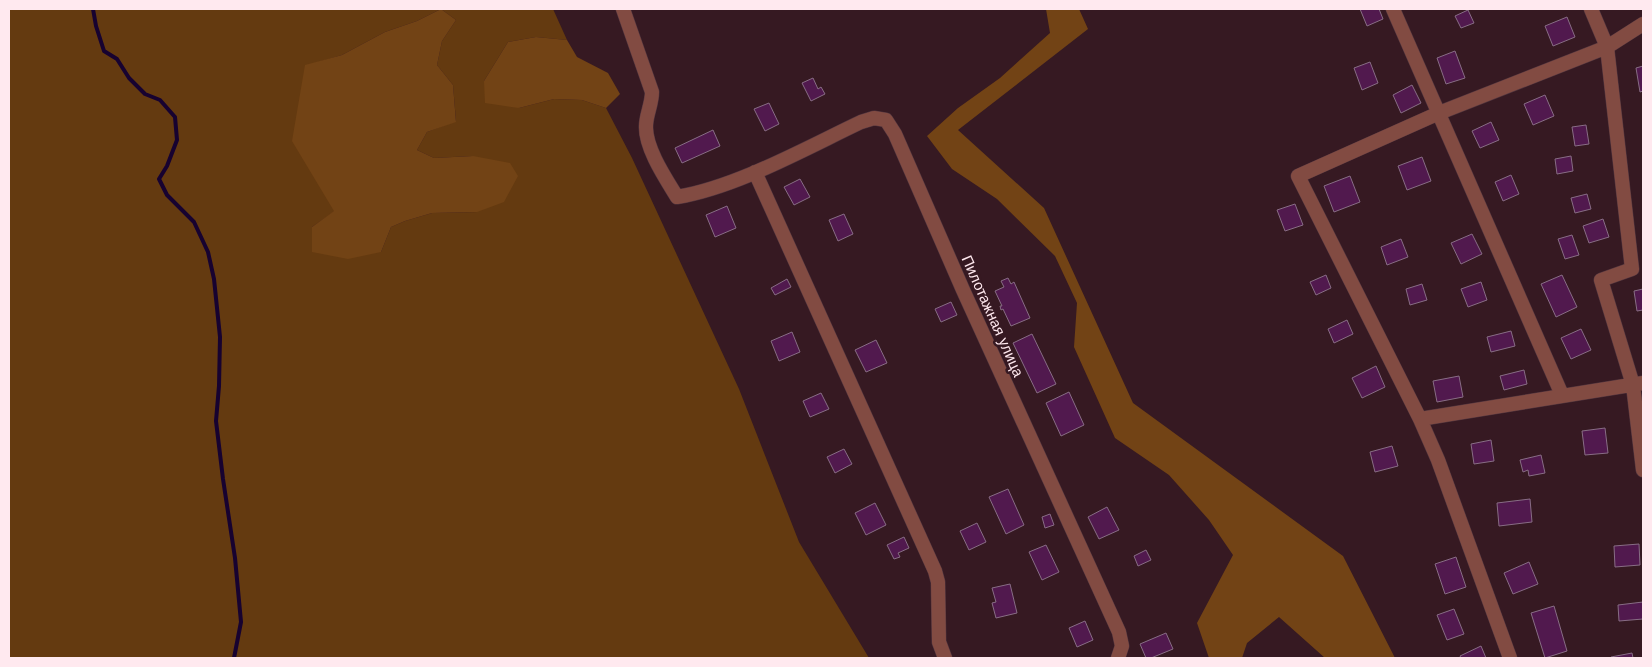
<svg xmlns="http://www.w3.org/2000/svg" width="1652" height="667" viewBox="0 0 1652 667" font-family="Helvetica,sans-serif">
  <rect width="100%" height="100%" fill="#361922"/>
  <path fill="#643a10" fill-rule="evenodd" d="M9 9H553L567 40 536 37 508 42 484 81 519 108 554 99 582 100 606 108 632 158 739 389 799 542 869 658H9ZM441 9 456 20 442 41 437 65 453 85 456 121 427 132 417 150 434 158 473 156 477 212 432 213 405 221 391 227 381 252 312 227 335 211 305 66 342 55 385 32 417 21Z"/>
  <path fill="#724315" d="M441 9 456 20 442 41 437 65 453 85 456 122 427 132 417 150 434 158 473 156 510 163 518 176 504 202 477 212 432 213 405 221 391 227 381 252 348 259 312 252V227L334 211 292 141 305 65 342 55 385 32 417 21Z
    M1046 9H1079L1088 29 958 130 1044 208 1133 403 1343 556 1395 658H1325L1279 617 1247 643 1242 658H1209L1197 623 1233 555 1209 520 1169 475 1115 438 1074 347 1077 303 1055 256 997 199 952 169 927 136 958 108 1000 78 1050 33Z
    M536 37 567 40 577 57 608 73 620 94 606 108 582 100 554 99 519 108 485 103 484 81 508 42Z"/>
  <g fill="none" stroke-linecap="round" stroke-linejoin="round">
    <path stroke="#170230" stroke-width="4" d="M93 9 96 26 104 51 117 59 129 78 145 94 160 100 175 117 177 140 167 166 159 179 167 195 194 222 208 252 214 279 220 337 219 386 216 421 223 479 235 558 241 622 234 658"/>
  </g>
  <path fill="#51194e" stroke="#886d85" d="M1360 9H1379L1383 19 1367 26Z
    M1468 10 1474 23 1461 28 1455 16Z
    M1567 17 1575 37 1553 46 1545 26Z
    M1455 51 1465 78 1446 84 1437 58Z
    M1370 62 1378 83 1362 90 1354 68Z
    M1643 66V91L1640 92 1636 68Z
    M813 78 818 89 821 87 825 94 811 101 802 83Z
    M1412 85 1421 103 1401 113 1393 95Z
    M1545 95 1554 116 1533 125 1524 104Z
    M769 103 779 124 765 131 754 109Z
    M1491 122 1499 140 1480 148 1472 131Z
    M1586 125 1589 144 1575 146 1572 127Z
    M713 130 720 146 682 163 675 148Z
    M1571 156 1573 171 1557 174 1555 159Z
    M1422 157 1431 181 1407 190 1398 166Z
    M1511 175 1519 194 1503 201 1495 182Z
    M1350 176 1360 202 1334 212 1324 186Z
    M800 179 810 197 794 205 784 187Z
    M1587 194 1591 209 1575 213 1571 198Z
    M1295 204 1303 225 1285 231 1277 210Z
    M727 206 736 228 715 237 706 215Z
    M844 214 853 234 838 241 829 220Z
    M1603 219 1609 237 1589 243 1583 226Z
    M1472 234 1482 254 1461 264 1451 243Z
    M1572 235 1579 255 1565 259 1558 239Z
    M1401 239 1408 257 1387 265 1381 247Z
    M1326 275 1331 288 1316 295 1310 282Z
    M1562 275 1577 307 1556 317 1541 284Z
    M1008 278 1011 284 1014 282 1030 318 1011 326 1003 309 1001 310 1000 306H1002L995 291 1004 287 1001 281Z
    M787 279 791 287 775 295 771 288Z
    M1481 282 1487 300 1468 307 1461 289Z
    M1422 284 1427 300 1410 305 1406 289Z
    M1643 289V310L1637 311 1634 291Z
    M951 302 957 315 941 322 935 309Z
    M1347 320 1353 334 1334 343 1328 329Z
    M1581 329 1591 350 1571 359 1561 338Z
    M1511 331 1515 346 1491 352 1487 337Z
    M792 332 800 352 779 361 771 341Z
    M1032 334 1056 384 1037 393 1013 343Z
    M876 340 887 363 866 372 855 350Z
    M1376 366 1385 387 1362 398 1352 378Z
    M1524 370 1527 384 1504 390 1500 376Z
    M1459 376 1463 397 1437 402 1433 381Z
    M1069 392 1084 425 1061 436 1046 403Z
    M821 393 829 409 810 417 803 401Z
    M1605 428 1608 453 1585 455 1582 431Z
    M1491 440 1494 461 1474 464 1471 444Z
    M1392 446 1398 466 1375 472 1370 452Z
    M844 449 852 464 835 473 827 457Z
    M1541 455 1545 473 1529 476 1528 470 1523 472 1520 460Z
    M1008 489 1024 525 1006 534 989 497Z
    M1530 499 1532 522 1499 526 1497 503Z
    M875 503 886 525 866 535 855 513Z
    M1107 507 1119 530 1099 539 1088 517Z
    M1050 514 1054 525 1045 528 1042 517Z
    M977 523 986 542 969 550 960 531Z
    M904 537 909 548 898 553 900 557 894 559 887 545Z
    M1639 544 1640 565 1615 567 1614 546Z
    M1046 545 1059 572 1042 580 1029 552Z
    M1146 550 1151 560 1138 566 1134 556Z
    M1456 557 1466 587 1445 594 1435 564Z
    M1529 562 1538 584 1513 594 1504 573Z
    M1010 584 1017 613 996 618 992 603 996 602 992 588Z
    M1643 602V619L1619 621 1618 605Z
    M1554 606 1567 651 1545 658 1531 613Z
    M1454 609 1464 634 1447 640 1437 615Z
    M1085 621 1093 640 1077 647 1069 628Z
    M1166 633 1173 649 1151 658H1146L1140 644Z
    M1481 646 1486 658H1461L1460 656Z
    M1632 653 1633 658H1611V657Z"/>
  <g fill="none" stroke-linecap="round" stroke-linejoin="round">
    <defs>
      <path id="minor" d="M623 9 652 92C652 104 646 115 646 126 645 148 666 179 677 197 737 187 806 148 861 122L874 118 886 120 895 134 963 290 1119 632 1122 646 1118 658
        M1393 9 1562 395
        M1591 9 1607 47 1632 269 1601 280 1633 385 1643 470
        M755 172 935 571 938 582 939 642 945 658
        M1420 419 1643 383
        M1510 658 1438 460 1420 419 1298 176 1439 113 1607 47 1643 24"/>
    </defs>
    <use href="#minor" stroke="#52363f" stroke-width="15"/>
    <use href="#minor" stroke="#824b42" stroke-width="14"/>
  </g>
  <g text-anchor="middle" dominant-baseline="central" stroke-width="5" stroke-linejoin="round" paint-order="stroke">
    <g font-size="15" fill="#ffe9ef" stroke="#361922">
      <text transform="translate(993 316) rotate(66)">Пилотажная улица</text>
    </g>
  </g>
  <rect width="1652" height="667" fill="none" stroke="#ffe9ef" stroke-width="20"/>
</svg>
